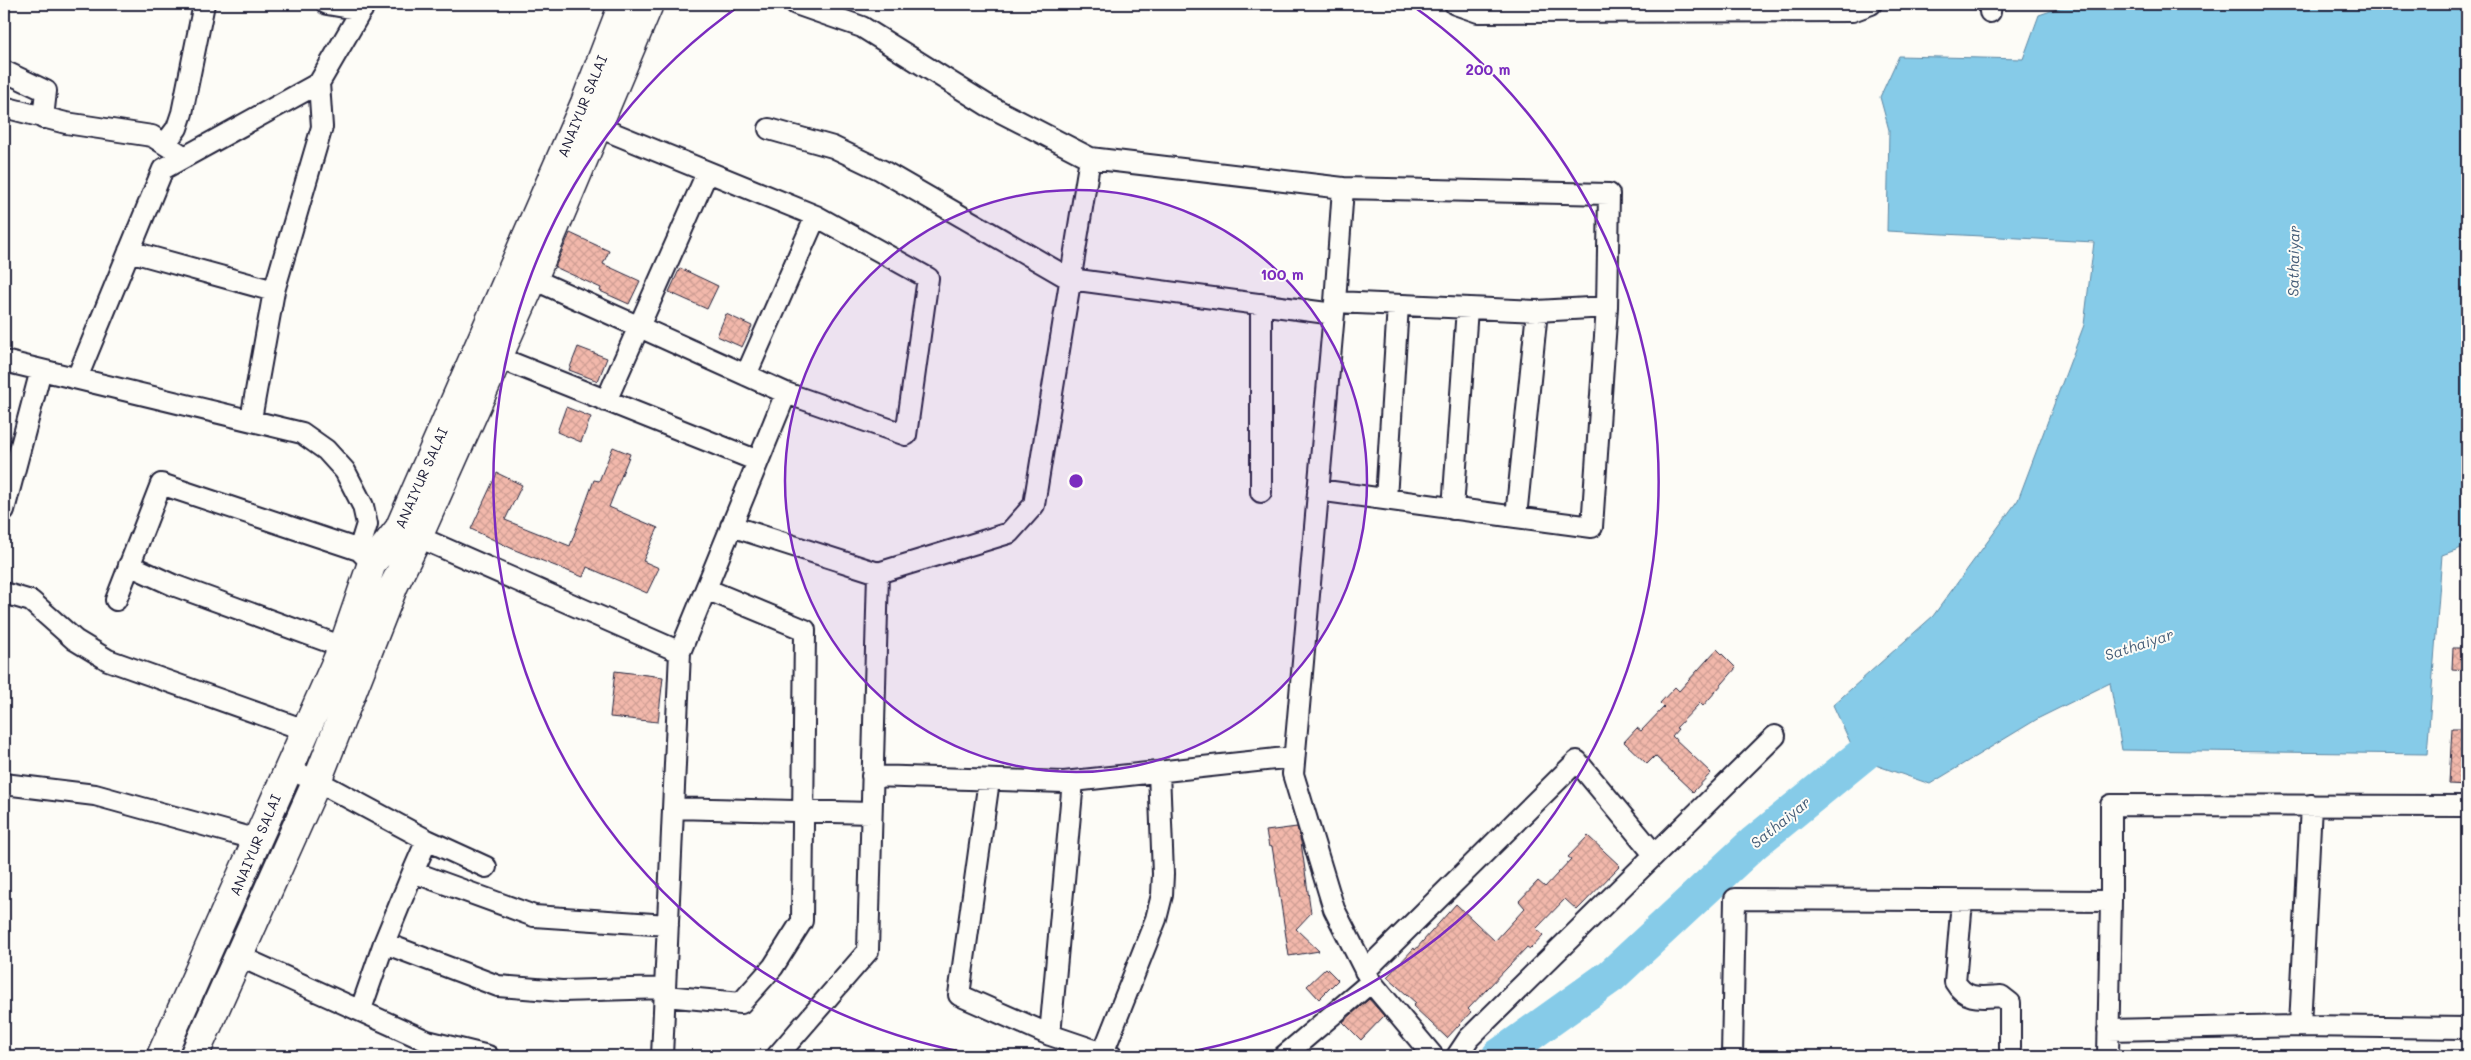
<svg xmlns="http://www.w3.org/2000/svg" width="2471" height="1060" viewBox="0 0 2471 1060" font-family="Mali,sans-serif">
  <defs>
    <pattern id="building-cross-hatch" width="8" height="8" patternUnits="userSpaceOnUse" patternTransform="scale(1.25)"><rect width="8" height="8" fill="#f2b8ab"/><path d="M0 0l8 8M0 8l8-8" fill="none" stroke="#cf9e94"/></pattern>
  </defs>
  <rect width="100%" height="100%" fill="#fdfcf7"/>
  <filter id="ink" filterUnits="userSpaceOnUse"><feTurbulence type="fractalNoise" baseFrequency=".02" numOctaves="2"/><feDisplacementMap in="SourceGraphic" scale="10" xChannelSelector="R" yChannelSelector="G"/><feConvolveMatrix kernelMatrix="1 2 1 2 8 2 1 2 1" color-interpolation-filters="sRGB"/></filter>
  <g filter="url(#ink)">
    <path fill="#86cbe8" stroke="#5e87a3" d="M2071 4H2467V546L2442 555 2427 754 2122 750 2110 683 2039 718 1930 784 1858 759 1833 705 1933 616 2018 500 2084 325 2094 242 1887 231 1889 130 1880 97 1899 56 2023 59 2039 15Z"/>
    <g fill="none" stroke-linecap="round" stroke-linejoin="round">
      <path stroke="#86cbe8" stroke-width="35" d="M1499 1056 1611 976 1754 843 1883 738 1899 732"/>
    </g>
    <path fill="url(#building-cross-hatch)" stroke="#22223b" d="M570 233 609 251 603 264 640 281 629 304 600 291 601 288 555 267Z
      M680 268 718 286 707 309 669 292Z
      M726 314 752 326 742 347 717 336Z
      M578 347 607 358 598 381 569 370Z
      M566 407 591 417 581 442 557 432Z
      M613 447 630 454 609 507 658 528 643 561 659 568 647 593 587 567 583 577 515 550 471 529 497 473 522 485 505 520 570 546 594 480 599 481Z
      M2453 648H2467V670L2452 669Z
      M1717 649 1736 668 1703 706 1700 703 1676 728 1678 729 1672 736 1711 773 1693 792 1655 756 1647 764 1624 742 1637 728 1641 731 1664 707 1660 703 1675 687 1679 691Z
      M615 671 663 677 658 722 610 717Z
      M2452 728H2467V785L2449 784Z
      M1297 827 1301 842 1311 913 1296 929 1319 951 1289 956 1272 846 1269 847 1266 831Z
      M1588 836 1620 866 1577 910 1565 899 1536 929 1543 935 1530 949 1527 947 1468 1009 1471 1012 1447 1038 1413 1006 1416 1003 1387 977 1414 948 1415 950 1456 904 1495 941 1525 908 1519 901 1538 881 1545 887 1571 859 1568 857Z
      M1326 968 1338 980 1319 999 1307 986Z
      M1369 999 1384 1016 1361 1040 1343 1022Z"/>
    <g fill="none" stroke-linecap="round" stroke-linejoin="round">
      <defs>
        <path id="minor" d="M327 4 362 10
          M796 4 862 27 987 105 1090 158 1343 188 1335 302 1293 774 1334 909 1371 982 1433 1056
          M1455 4 1478 12 1852 11 1871 4
          M1990 12 1991 4
          M4 71 46 91 43 118
          M4 107 66 123 152 136 185 157
          M598 127 816 216 928 278 906 435 786 393
          M769 129 833 147 881 170 1070 279 1334 314
          M165 144 177 128 182 113 204 4
          M1343 188 1609 194 1607 307
          M129 251 274 291
          M533 279 786 393 680 652 662 1056
          M497 357 758 461
          M4 361 302 433 326 450 345 471 363 506 367 524 359 550 372 563
          M746 375 816 216
          M77 378 163 169 319 83 365 4
          M606 401 707 173
          M251 419 274 291 322 127 319 83
          M1318 490 1516 517 1537 311 1335 302
          M1261 492V304
          M1386 499 1398 305
          M1453 509 1467 308
          M4 510 41 370
          M1516 517 1592 527 1607 307 1537 311
          M731 526 878 573
          M407 532 680 652
          M129 565 173 585 343 647
          M4 593 31 601 75 640 108 660 305 730
          M116 600 161 484 359 550
          M288 769 317 781 427 840 486 867
          M872 776 1064 782 1294 757
          M989 780 959 995 1050 1035 1112 1056
          M4 784 95 795 258 840
          M673 808 871 813
          M413 872 427 840
          M1962 901 1955 982C1966 1001 1982 997 2001 996L2010 1003V1056
          M384 943 498 986 562 991 665 988
          M241 957 427 1041 488 1056
          M1365 971 1577 761 1654 854
          M665 996 741 1003 773 967 802 921 805 630 706 589
          M361 1009 384 943 413 872 534 916 668 925
          M2300 1026 2311 805
          M2108 1030 2300 1026 2467 1028
          M1050 1035 1073 781
          M1103 1053 1156 919 1162 895 1163 874 1159 772
          M777 1056 868 951 878 573 1009 533 1034 505 1090 158
          M1284 1056 1371 982
          M1457 1056 1469 1038 1775 736
          M1732 1056 1735 899 2111 901V805L2467 806
          M2108 1056 2111 901"/>
        <path id="primary" d="M161 1056 343 647 372 563 399 529 585 103 623 4
          M194 1056 317 781 394 585 418 537 533 279 649 4"/>
      </defs>
      <use href="#minor" stroke="#22223b" stroke-width="24"/>
      <use href="#primary" stroke="#22223b" stroke-width="31"/>
      <use href="#minor" stroke="#fdfcf7" stroke-width="20"/>
      <use href="#primary" stroke="#fdfcf7" stroke-width="28"/>
    </g>
  </g>
  <circle cx="1076" cy="481" r="291" fill="#7b2cbf" fill-opacity=".12"/>
  <g fill="none" stroke="#7b2cbf" stroke-width="2.5">
    <circle cx="1076" cy="481" r="291"/>
    <path d="M985 1056A582 582 0 0 1 742 4M1410 4A582 582 0 0 1 1167 1056"/>
  </g>
  <g text-anchor="middle" dominant-baseline="central" stroke-width="4" stroke-linejoin="round" paint-order="stroke">
    <g font-size="14" fill="#22223b" stroke="#fdfcf7">
      <text transform="translate(582 106) rotate(-68)">ANAIYUR SALAI</text>
      <text transform="translate(421 478) rotate(-66)">ANAIYUR SALAI</text>
      <text transform="translate(255 845) rotate(-67)">ANAIYUR SALAI</text>
    </g>
    <g font-size="15" font-style="italic" fill="#455d78" stroke="#fdfcf7">
      <text transform="translate(2293 261) rotate(-89)">Sathaiyar</text>
      <text transform="translate(2139 644) rotate(-18)">Sathaiyar</text>
      <text transform="translate(1780 822) rotate(-39)">Sathaiyar</text>
    </g>
  </g>
  <circle cx="1076" cy="481" r="8" fill="#7b2cbf" stroke="#fdfcf7" stroke-width="2.5"/>
  <g font-size="15" text-anchor="middle" font-weight="bold" fill="#7b2cbf" stroke="#fdfcf7" stroke-width="4" stroke-linejoin="round" paint-order="stroke">
    <text x="1488" y="75">200 m</text>
    <text x="1282" y="280">100 m</text>
  </g>
  <rect width="2471" height="1060" fill="none" stroke="#fdfcf7" stroke-width="20"/>
  <rect x="10" y="10" width="2451" height="1040" fill="none" stroke="#22223b" stroke-width="2" filter="url(#ink)"/>
</svg>
